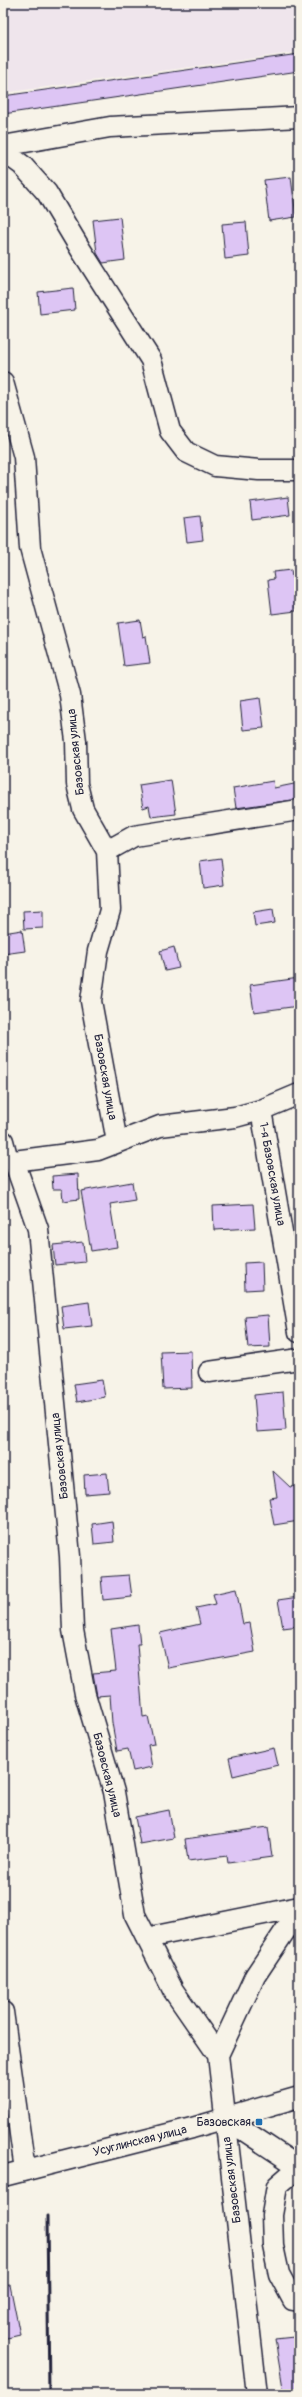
<svg xmlns="http://www.w3.org/2000/svg" width="302" height="2397" viewBox="0 0 302 2397" font-family="Pangolin,sans-serif">
  <rect width="100%" height="100%" fill="#f7f3e8"/>
  <filter id="ink" filterUnits="userSpaceOnUse"><feTurbulence type="fractalNoise" baseFrequency=".025" numOctaves="2"/><feDisplacementMap in="SourceGraphic" scale="8" xChannelSelector="R" yChannelSelector="G"/><feConvolveMatrix kernelMatrix="1 2 1 2 8 2 1 2 1" color-interpolation-filters="sRGB"/></filter>
  <g filter="url(#ink)">
    <path fill="#efe5ec" d="M3 3H299V52L3 93Z"/>
    <path fill="#ddc5f4" stroke="#22223b" d="M299 54V71L3 114V96Z
      M291 177 296 217 269 221 264 180Z
      M120 217 125 260 103 263 97 253 93 220Z
      M246 222 249 256 225 259 222 224Z
      M73 288 75 310 40 314 38 292Z
      M288 497 290 515 252 520 250 502Z
      M200 516 203 540 187 542 184 518Z
      M291 570 292 578 297 577 299 585V602H295L296 611 272 614 268 580 274 579 273 572Z
      M140 620 143 637 146 636 150 663 124 666 118 623Z
      M260 698 264 728 243 730 240 701Z
      M171 780 176 814 151 817 149 806 143 808 139 785Z
      M273 781 274 788 299 783V799L236 808 233 788Z
      M221 858 224 885 203 888 200 861Z
      M273 909 275 923 255 926 253 912Z
      M43 910V928L24 929 23 911Z
      M22 930 25 951 3 954V933Z
      M174 947 179 968 165 971 160 951Z
      M299 978V1006L254 1012 250 985Z
      M78 1174 79 1199 63 1201 62 1189H53L52 1176Z
      M132 1182 135 1200 110 1204 117 1247 91 1251 81 1191Z
      M253 1204 255 1228 214 1230 213 1206Z
      M83 1242 85 1262 55 1265 53 1245Z
      M262 1262 263 1289 245 1290 244 1263Z
      M89 1302 92 1326 64 1329 61 1306Z
      M268 1315 270 1347 248 1348 245 1317Z
      M191 1351 192 1388 163 1389 161 1352Z
      M102 1380 105 1397 77 1402 74 1384Z
      M283 1392 286 1430 257 1432 254 1395Z
      M273 1471 290 1487 295 1486 299 1521 274 1525 269 1498 277 1497Z
      M107 1473 109 1492 85 1494 84 1475Z
      M112 1521 114 1542 94 1544 92 1524Z
      M129 1575 132 1597 103 1600 101 1577Z
      M236 1589 243 1624 250 1623 255 1652 168 1668 160 1633 200 1624 196 1608 216 1604 213 1594Z
      M299 1597V1626L283 1628 278 1600Z
      M138 1625 140 1644H137L143 1717 148 1716 154 1744 148 1745 152 1767 133 1771 128 1749 117 1751 112 1723 110 1695 97 1696 93 1673 116 1671 111 1629Z
      M274 1748 278 1765 233 1776 229 1758Z
      M169 1810 174 1838 140 1844 135 1817Z
      M268 1827 272 1857 228 1863 227 1856 188 1861 185 1839Z
      M10 2285 20 2335 3 2339V2286Z
      M294 2337 299 2368V2394H284L275 2339Z"/>
    <g fill="none" stroke-linecap="round" stroke-linejoin="round">
      <defs>
        <path id="minor" d="M3 146 110 127 299 117
          M3 151 22 165 47 193 81 250 151 360 170 431 186 452 215 466 259 470H299
          M3 382 24 457 30 548 70 695 76 741 77 784 83 809 107 851 110 910 98 951 91 1001 117 1142
          M107 851 134 836 299 810
          M261 1110 299 1332
          M3 1141 7 1156 14 1161 38 1229 70 1556 73 1630 85 1694 114 1792 135 1915 173 1990 218 2055 257 2394
          M14 1161 98 1150 160 1126 235 1117 261 1110 299 1094
          M209 1372 299 1359
          M146 1938 299 1907
          M3 2012 25 2170
          M218 2055 255 1976 299 1910
          M225 2118 299 2167
          M299 2167 277 2186 272 2215 273 2246 279 2274 293 2300 299 2301
          M3 2176 192 2128 299 2097"/>
      </defs>
      <use href="#minor" stroke="#22223b" stroke-width="23"/>
      <use href="#minor" stroke="#f7f3e8" stroke-width="20"/>
      <path stroke="#22223b" stroke-width="3" d="M47 2216 49 2394"/>
    </g>
  </g>
  <rect fill="#1f6fb2" stroke="#f7f3e8" stroke-width="1.5" x="255" y="2118" width="8" height="8" rx="2"/>
  <g text-anchor="middle" dominant-baseline="central" stroke-width="3" stroke-linejoin="round" paint-order="stroke">
    <g font-size="12" fill="#22223b" stroke="#f7f3e8">
      <text transform="translate(76 752) rotate(-96)">Базовская улица</text>
      <text transform="translate(105 1077) rotate(80)">Базовская улица</text>
      <text transform="translate(272 1174) rotate(80)">1-я Базовская улица</text>
      <text transform="translate(60 1456) rotate(-96)">Базовская улица</text>
      <text transform="translate(107 1775) rotate(76)">Базовская улица</text>
      <text transform="translate(140 2141) rotate(-14)">Усуглинская улица</text>
      <text transform="translate(232 2180) rotate(-97)">Базовская улица</text>
    </g>
    <g font-size="12" fill="#22223b" stroke="#f7f3e8" text-anchor="end">
      <text x="251" y="2122">Базовская</text>
    </g>
  </g>
  <rect width="302" height="2397" fill="none" stroke="#f7f3e8" stroke-width="16"/>
  <rect x="8" y="8" width="286" height="2381" fill="none" stroke="#22223b" stroke-width="1.5" filter="url(#ink)"/>
</svg>
